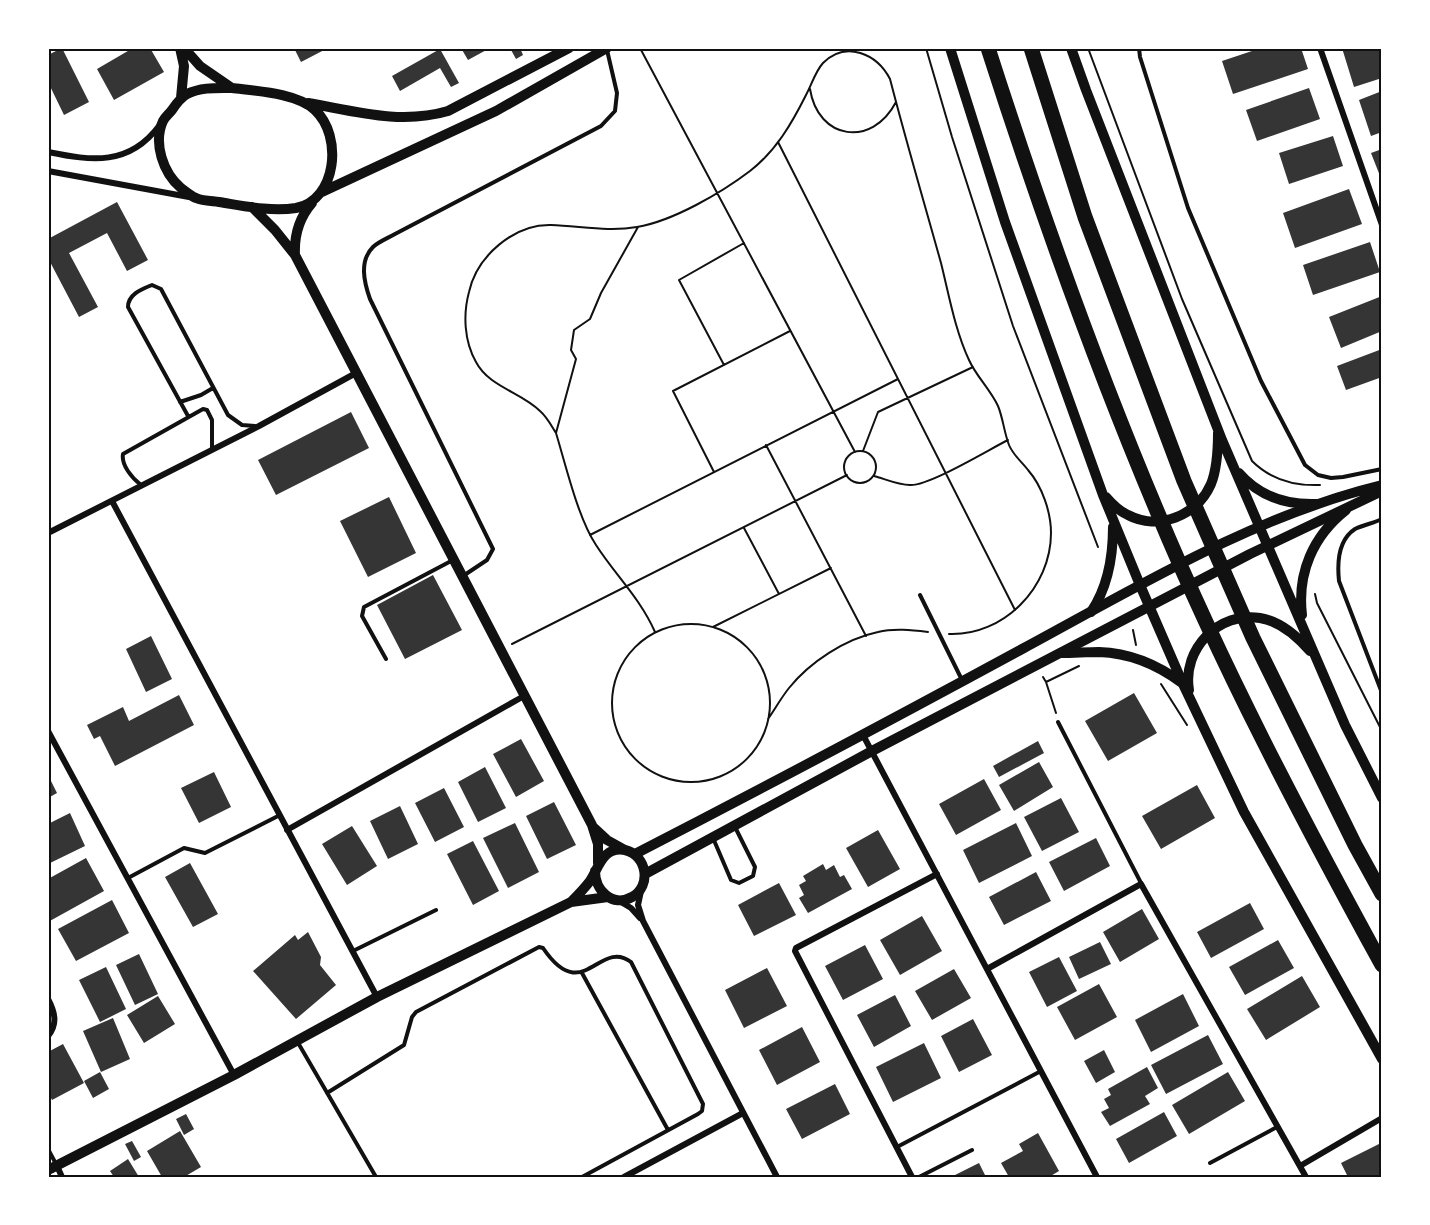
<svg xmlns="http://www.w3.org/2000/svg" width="1430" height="1225" viewBox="0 0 1430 1225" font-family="Poppins,sans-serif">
  <rect width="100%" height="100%" fill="#fff"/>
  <path fill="#353535" d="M62 48 89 102 64 115 48 82V55Z
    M133 48H150L164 72 114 100 97 69Z
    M294 48H328L301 62Z
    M461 48H490L468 60Z
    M510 48H520L523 55 516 59Z
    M1261 48H1301L1308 69 1233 94 1222 61Z
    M1342 48H1382V78L1354 87Z
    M440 49 459 83 451 87 440 68 400 91 392 76Z
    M1309 88 1320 119 1257 141 1246 110Z
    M1382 91V132L1371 136 1359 100Z
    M1333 136 1343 166 1289 184 1279 153Z
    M1382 149V181L1371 153Z
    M1349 189 1362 224 1295 248 1283 213Z
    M117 202 148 260 127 271 107 233 69 253 98 307 79 317 48 258V239Z
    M1370 242 1380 272 1313 295 1303 265Z
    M1382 296V331L1341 348 1329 317Z
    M1382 349V377L1346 390 1337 366Z
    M351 412 369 448 276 495 258 460Z
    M389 497 416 553 368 577 340 521Z
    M433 575 462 630 405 659 377 605Z
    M151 636 172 679 146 692 126 649Z
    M1134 693 1157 733 1108 761 1085 721Z
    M179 695 194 725 115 766 100 736 94 739 87 725 123 707 129 721Z
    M521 739 544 781 516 797 493 754Z
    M1038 741 1044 753 999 777 993 766Z
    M1039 762 1053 787 1014 811 999 785Z
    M485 767 506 808 478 822 458 782Z
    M214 772 231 807 199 823 181 788Z
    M48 775 57 793 48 798Z
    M984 779 1001 810 956 835 939 804Z
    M1197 785 1215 818 1161 849 1142 816Z
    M444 788 464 827 435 842 415 803Z
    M1061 798 1079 832 1042 851 1024 817Z
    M554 802 576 845 547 859 526 816Z
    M400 806 418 844 388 859 370 821Z
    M70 813 85 846 48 864V824Z
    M515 823 539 872 508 888 483 838Z
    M1016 823 1032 856 979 883 963 850Z
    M352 826 377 866 347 885 322 844Z
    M878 830 900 869 868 887 846 848Z
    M1096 838 1110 866 1064 891 1049 862Z
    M473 841 499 891 473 905 447 854Z
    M86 858 104 891 48 922V879Z
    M190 863 218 914 193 927 165 877Z
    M823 864 826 870 834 865 840 877 844 875 852 889 808 913 799 898 804 895 799 885 806 881 803 876Z
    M1036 872 1051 901 1004 925 989 897Z
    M779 883 796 915 754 936 738 905Z
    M112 900 129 933 76 961 58 929Z
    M1250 903 1264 929 1211 958 1197 932Z
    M1142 909 1159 939 1120 962 1103 932Z
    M922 916 942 951 900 975 880 940Z
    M308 932 321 957 320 965 336 985 296 1019 253 971 295 935 298 940Z
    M1278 940 1294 968 1245 995 1229 967Z
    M1100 942 1111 964 1079 979 1069 957Z
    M865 945 883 979 843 1000 825 966Z
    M139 954 158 994 135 1005 116 965Z
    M1059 957 1077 991 1047 1007 1029 972Z
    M106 967 126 1009 100 1022 79 980Z
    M767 968 787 1006 744 1028 725 990Z
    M954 969 971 998 932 1020 915 991Z
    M1302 976 1320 1007 1266 1040 1247 1009Z
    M1099 984 1117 1017 1075 1040 1057 1007Z
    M1183 994 1199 1026 1151 1052 1135 1020Z
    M895 995 911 1026 874 1047 857 1015Z
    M158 996 175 1024 144 1043 127 1015Z
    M113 1018 130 1059 101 1072 83 1031Z
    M973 1019 992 1055 959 1072 941 1036Z
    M802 1027 820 1062 777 1085 759 1050Z
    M1208 1035 1223 1064 1166 1094 1151 1065Z
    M924 1043 941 1078 893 1102 876 1067Z
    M63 1044 84 1083 52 1100 48 1092V1052Z
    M1104 1050 1115 1072 1096 1083 1084 1061Z
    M1147 1067 1158 1088 1145 1096 1150 1104 1110 1126 1101 1112 1109 1108 1104 1099 1111 1095 1108 1089Z
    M100 1072 109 1089 93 1098 84 1081Z
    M1228 1072 1245 1101 1189 1134 1172 1105Z
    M835 1084 850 1114 802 1139 786 1109Z
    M1164 1112 1177 1136 1129 1163 1116 1139Z
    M186 1114 194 1129 184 1135 176 1119Z
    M180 1131 201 1167 184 1177H162L147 1151Z
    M1038 1133 1059 1171 1049 1177H1009L1001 1163 1023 1151 1019 1144Z
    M132 1141 141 1157 134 1161 125 1144Z
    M1381 1143 1382 1177H1348L1341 1163Z
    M128 1159 139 1177H114L110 1171Z
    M979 1163 986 1177H951Z"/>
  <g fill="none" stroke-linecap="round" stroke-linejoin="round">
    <path stroke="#111" stroke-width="2" d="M640 48 855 452
      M926 48 952 137 1013 326 1098 547
      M1088 48 1182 299 1252 461C1271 480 1294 486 1320 485
      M810 89C818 140 872 148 896 102
      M778 142 1015 610
      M724 365 679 280 744 243
      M556 433 576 359 571 350 574 330 590 319 601 293 638 227
      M766 445 866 636
      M863 451 878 412 973 367
      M844 467a16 16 0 1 1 32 0a16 16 0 1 1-32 0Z
      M714 472 673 391 790 331
      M874 476C885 479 898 485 910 485 929 486 988 450 1008 440
      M744 528 779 594
      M590 535 898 379
      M1315 594 1317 603 1382 731
      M612 703a79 79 0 1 1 158 0a79 79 0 1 1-158 0Z
      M713 627 831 568
      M1133 630 1136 645
      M655 632C640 598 616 576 596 545 578 518 566 466 556 433 551 425 547 417 540 411 521 392 489 387 476 362 464 341 463 314 469 292 477 256 514 224 551 225 581 226 608 232 637 227 673 221 721 193 750 171 776 151 792 123 806 95 812 84 815 72 823 63 846 40 877 54 890 79 906 141 924 202 941 263 949 295 955 330 969 360 976 376 990 389 998 406 1003 418 1004 432 1009 445 1013 455 1022 462 1028 470 1042 486 1051 512 1051 533 1051 587 1004 636 949 634
      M512 644 847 475
      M1043 677 1046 682 1056 713
      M1046 682 1079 666
      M1161 684 1187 725
      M768 719C775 709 781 698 789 688 810 662 845 639 878 632 894 628 912 630 928 632"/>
    <path stroke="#111" stroke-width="4" d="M1139 48 1140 57 1188 208 1261 381 1305 465 1318 475 1331 478 1343 477 1382 469
      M180 402 201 395 213 388
      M188 416 128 307C128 294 142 289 152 285L161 289 228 415 242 425 255 426
      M141 485C132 478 121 465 123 454L203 409 207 410 212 420V450
      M1382 519C1374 523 1363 525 1355 529 1338 540 1337 562 1339 581L1382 693
      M463 576 487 560 493 549 370 299C364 282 359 261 373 247 378 242 388 238 395 234L601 126 615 111 617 93 607 50
      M920 595 962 680
      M386 659 362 616 364 607 453 560
      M1058 722 1141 883
      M713 838 731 880 739 883 753 876 755 867 735 827
      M128 878 184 848 205 853 280 815
      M353 951 436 910
      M582 973 668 1130
      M297 1041 376 1177
      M327 1093 404 1045 412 1017 416 1012 539 947 543 948C583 1007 599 938 631 962L703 1104 702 1111 698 1114 582 1177
      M897 1147 1041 1071
      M48 1149 56 1164
      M1210 1163 1277 1127
      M919 1177 972 1150"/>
    <path stroke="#111" stroke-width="6" d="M1320 48 1382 225
      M48 152C92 161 129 166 159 126
      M48 171 189 197
      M112 501 377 997
      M48 533 259 426 356 373
      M48 731 234 1075
      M863 735 1097 1177
      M287 830 524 696
      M641 891 638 905 643 921 777 1177
      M621 902 631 908 640 918
      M987 969 1141 884 1306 1177
      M48 999C55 1012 58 1024 48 1036
      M57 1166 62 1177
      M1300 1166 1382 1118
      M624 1177 743 1113
      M912 1177 795 951 796 948 937 874"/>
    <path stroke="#111" stroke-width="10" d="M180 48 184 66 181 98
      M184 48 200 66 232 88
      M232 88C256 91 297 93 315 110 343 136 337 200 296 208 271 212 244 206 219 202 212 201 203 201 196 198 191 196 185 191 181 188 163 173 153 143 163 121 165 117 169 114 172 110 176 104 180 98 187 94 201 87 217 88 232 88Z
      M308 103C354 111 401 125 448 111L569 48
      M322 192 496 111 607 48
      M252 207 275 230 295 255 592 825 598 844V863
      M295 255C294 235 299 218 312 203
      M594 828 607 840 625 850
      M635 854C765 787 895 718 1024 648 1139 586 1254 516 1382 485
      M645 874 872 751 1250 554 1382 491
      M571 902C578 895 584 889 590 881 599 867 603 846 625 850 647 855 652 886 632 897 612 908 595 890 595 871
      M48 1170 234 1075 377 997 571 902 608 897"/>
    <path stroke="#111" stroke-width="10" d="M950 48 1005 222 1103 495 1140 585 1183 684 1244 812 1382 1059
      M1071 48 1086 90 1222 440 1345 725 1382 798
      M1239 473C1259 496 1286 505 1316 504
      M1106 497C1112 504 1119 511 1128 515 1158 531 1197 516 1211 484 1217 469 1218 450 1218 433
      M1091 612C1108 587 1113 556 1113 527
      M1302 615C1297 573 1313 536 1346 510
      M1061 653C1074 653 1086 652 1099 652 1130 653 1158 665 1182 683
      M1189 690C1182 649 1219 611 1260 618 1280 621 1297 636 1310 651"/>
    <path stroke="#111" stroke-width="15" d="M988 48C1038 204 1093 359 1157 511 1222 667 1301 817 1382 965
      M1031 48 1085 217 1184 481 1253 638 1355 845 1382 894"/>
  </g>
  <rect width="1430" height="1225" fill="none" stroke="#ffffff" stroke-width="99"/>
  <rect x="50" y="50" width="1330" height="1126" fill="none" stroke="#111" stroke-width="2"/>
</svg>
